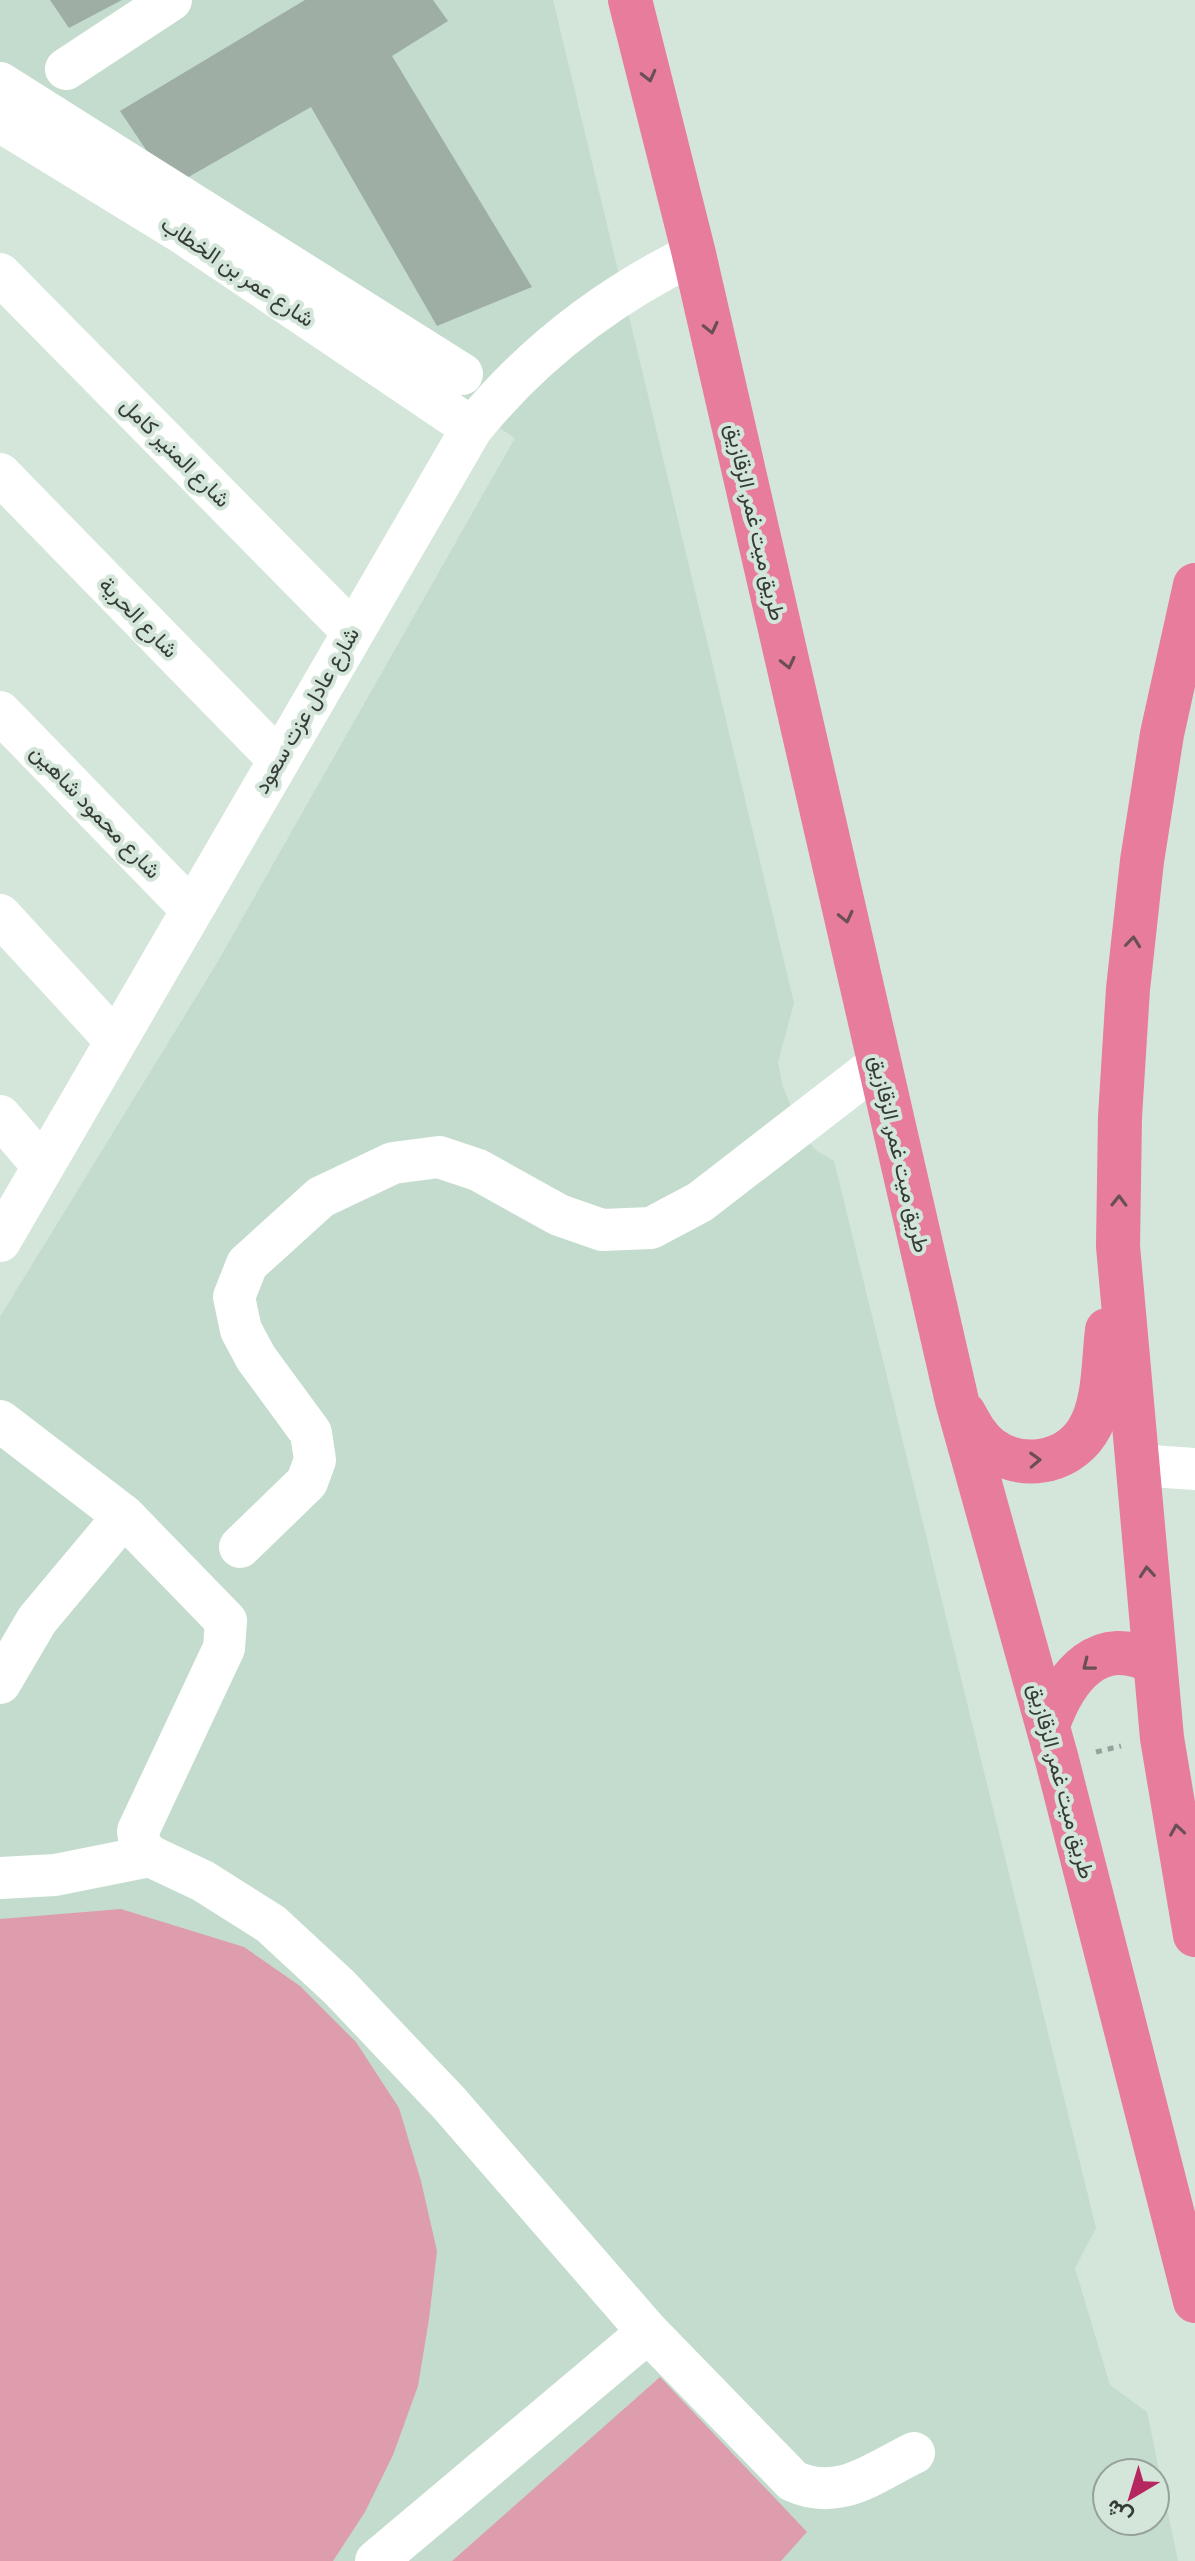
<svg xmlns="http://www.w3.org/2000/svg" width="1195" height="2561" viewBox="0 0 1195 2561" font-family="'PT Sans Narrow',Vazirmatn,sans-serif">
  <rect width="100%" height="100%" fill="#d4e5da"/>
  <path fill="#c4dccd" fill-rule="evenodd" d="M0 0H553L794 1003 778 1062 782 1084 803 1136 817 1151 834 1161 1096 2228 1075 2268 1110 2385 1147 2412 1178 2561H0V1317L217 963 515 438 0 103ZM1107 2473H1155V2521H1107Z"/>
  <path fill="#dd9dad" d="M121 1909 244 1947 300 1986 356 2042 399 2108 421 2181 437 2251 429 2319 418 2386 393 2455 365 2512 333 2561H0V1919Z
    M660 2377 807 2532 781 2561H452Z"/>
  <path fill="#9eaea4" d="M50 0H122L69 28Z
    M305 0H433L448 21 392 56 532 287 437 326 311 107 171 187 120 111Z"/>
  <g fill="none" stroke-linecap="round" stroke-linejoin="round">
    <path stroke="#96a39a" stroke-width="5" stroke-dasharray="6 6" stroke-linecap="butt" d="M1096 1752 1121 1746"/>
    <path stroke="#fff" stroke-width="42" d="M66 69 171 0
      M0 83 462 374
      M0 121 181 232 472 428
      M0 274 352 631
      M0 474 278 759
      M0 712 191 909
      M0 915 115 1040
      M0 1116 43 1166
      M0 1241 472 428C533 353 608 296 694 254
      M0 1421 124 1516 226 1621 224 1648 138 1831 140 1846 150 1856 203 1881 271 1924 339 1987 449 2103 648 2332 793 2481C839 2502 873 2473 914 2453
      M1137 1465 1195 1469
      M240 1547 307 1482 315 1460 311 1433 256 1358 241 1330 234 1297 247 1264 321 1197 393 1163 439 1157 478 1170 559 1215 602 1230 651 1228 700 1202 880 1063
      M0 1683 37 1620 124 1516
      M0 1878 55 1875 150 1856
      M376 2561 648 2332"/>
    <path stroke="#e77c9c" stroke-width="44" d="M630 0 694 254 957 1401 1057 1760 1195 2301
      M1195 585 1162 734 1142 861 1128 989 1120 1117 1118 1246 1162 1738 1195 1935
      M964 1413C971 1426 978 1439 990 1448 1020 1471 1066 1464 1087 1432 1105 1405 1103 1361 1107 1330
      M1048 1725C1066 1675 1099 1633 1155 1663"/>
  </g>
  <defs><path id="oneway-chevron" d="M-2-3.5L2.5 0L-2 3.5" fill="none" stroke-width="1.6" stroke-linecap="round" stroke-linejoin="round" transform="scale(2)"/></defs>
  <g stroke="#6b4f56">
    <use href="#oneway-chevron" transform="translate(649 76) rotate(76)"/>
    <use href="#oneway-chevron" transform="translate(711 328) rotate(77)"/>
    <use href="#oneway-chevron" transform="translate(788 663) rotate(77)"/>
    <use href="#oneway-chevron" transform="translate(846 917) rotate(77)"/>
    <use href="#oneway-chevron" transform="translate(1133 942) rotate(-84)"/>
    <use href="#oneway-chevron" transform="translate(1119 1201) rotate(-89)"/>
    <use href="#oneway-chevron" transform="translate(1035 1460) rotate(-2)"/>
    <use href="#oneway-chevron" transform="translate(1147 1572) rotate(-95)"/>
    <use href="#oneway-chevron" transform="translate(1088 1665) rotate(142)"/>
    <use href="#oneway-chevron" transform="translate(1177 1830) rotate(-99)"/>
  </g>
  <g text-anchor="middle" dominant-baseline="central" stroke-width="8" stroke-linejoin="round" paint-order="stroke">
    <g font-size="22" fill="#363c38" stroke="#d4e5da">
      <text transform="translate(238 271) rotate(34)">شارع عمر بن الخطاب</text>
      <text transform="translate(176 452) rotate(45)">شارع المنير كامل</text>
      <text transform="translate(756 522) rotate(77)">طريق ميت غمر, الزقازيق</text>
      <text transform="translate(139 617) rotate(46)">شارع الحرية</text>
      <text transform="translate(306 710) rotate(-60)">شارع عادل عزت سعود</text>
      <text transform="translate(96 811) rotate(46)">شارع محمود شاهين</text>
      <text transform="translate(900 1154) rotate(77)">طريق ميت غمر, الزقازيق</text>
      <text transform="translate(1062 1781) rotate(75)">طريق ميت غمر, الزقازيق</text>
    </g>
  </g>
  <g transform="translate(1131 2497) rotate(218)"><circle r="38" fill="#d4e5da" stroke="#95a199" stroke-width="2"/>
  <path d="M0-6L14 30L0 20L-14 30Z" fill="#b4275f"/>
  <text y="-12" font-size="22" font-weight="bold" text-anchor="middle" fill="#363c38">ش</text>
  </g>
</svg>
